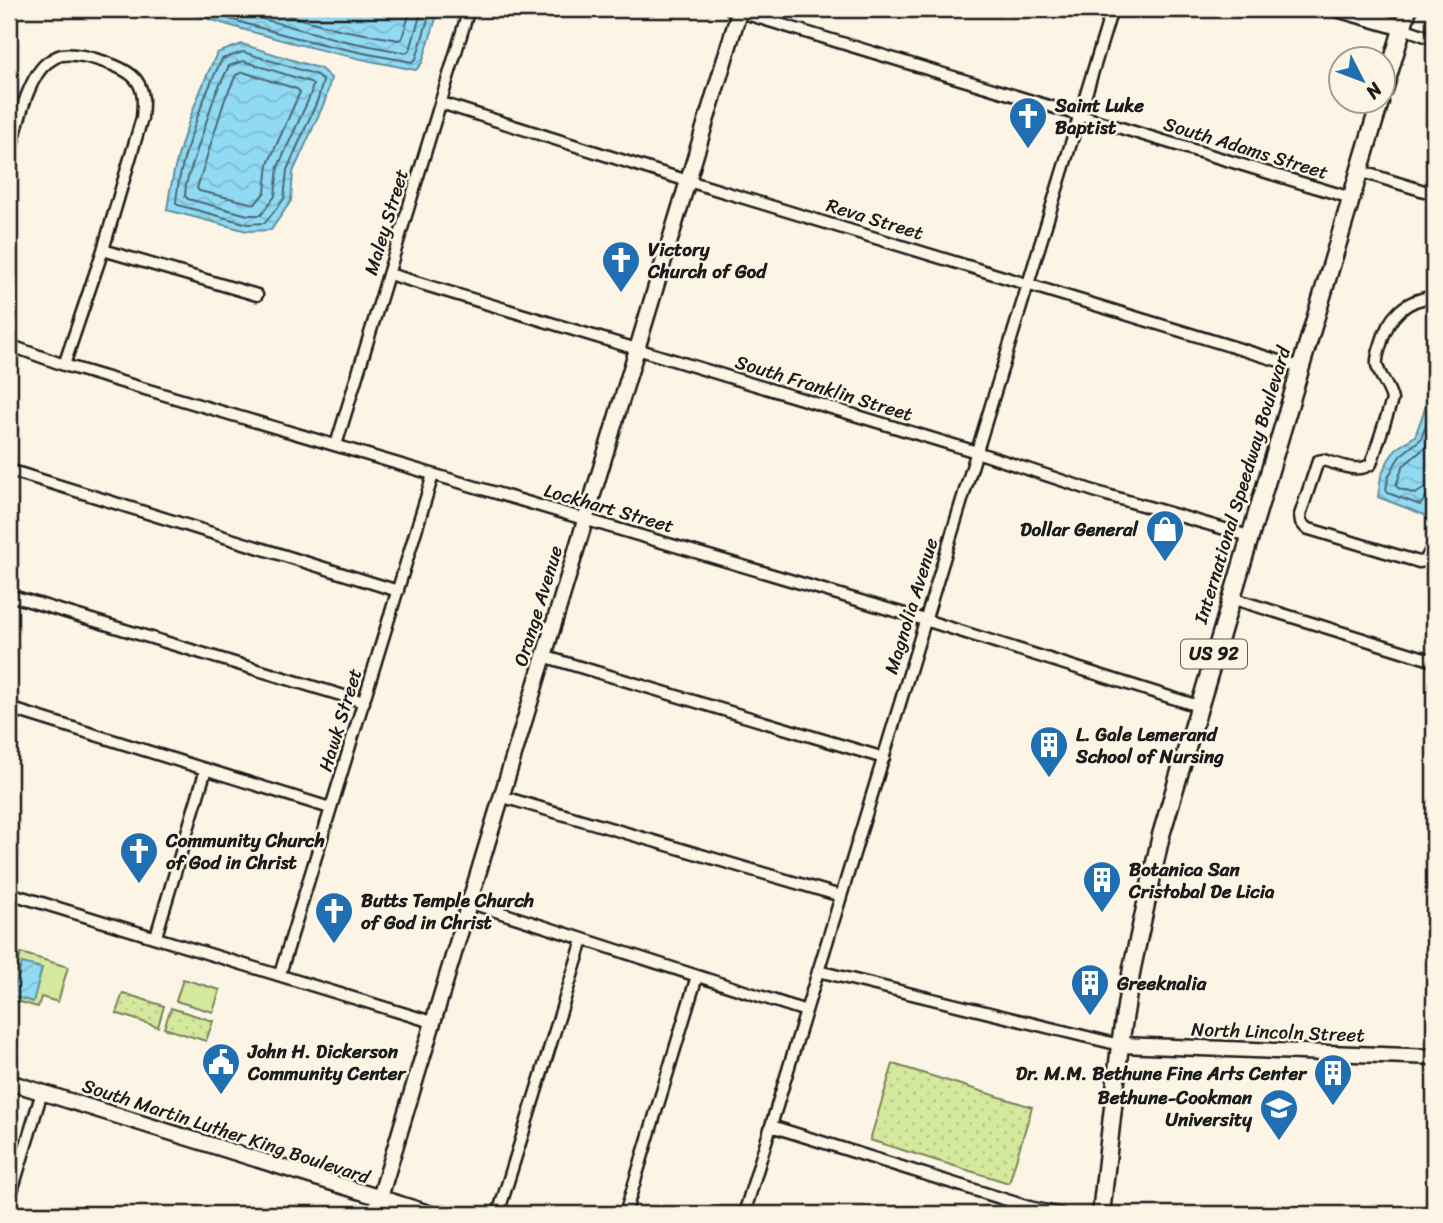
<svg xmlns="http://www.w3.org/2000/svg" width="1443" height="1223" viewBox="0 0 1443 1223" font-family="Sriracha,sans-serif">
  <defs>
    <pattern id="green-dots" width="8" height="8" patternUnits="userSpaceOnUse" patternTransform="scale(1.75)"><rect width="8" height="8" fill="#d4e99d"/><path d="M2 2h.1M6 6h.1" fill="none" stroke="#b5c787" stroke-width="1.8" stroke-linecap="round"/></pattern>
    <pattern id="water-waves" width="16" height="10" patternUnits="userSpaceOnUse" patternTransform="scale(1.75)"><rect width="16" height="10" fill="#91daf3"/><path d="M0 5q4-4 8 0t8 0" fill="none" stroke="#7cbad0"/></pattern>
  </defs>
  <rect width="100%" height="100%" fill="#fcf5e5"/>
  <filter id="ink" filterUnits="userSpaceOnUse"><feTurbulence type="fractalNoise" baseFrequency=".0143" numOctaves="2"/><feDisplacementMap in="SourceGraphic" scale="14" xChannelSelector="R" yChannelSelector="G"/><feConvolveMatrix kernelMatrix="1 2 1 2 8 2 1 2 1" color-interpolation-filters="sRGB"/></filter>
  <g filter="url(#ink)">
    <path fill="url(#green-dots)" stroke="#78825c" stroke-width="2" d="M123 993 164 1006 158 1027 116 1013Z
      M171 1008 213 1021 206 1041 164 1028Z
      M893 1064 1032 1107 1009 1183 870 1140Z"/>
    <path fill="#d4e99d" stroke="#78825c" stroke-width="2" d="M21 953 68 967 58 1002 41 997 38 1007 9 999Z
      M183 979 220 990 213 1012 176 1001Z"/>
    <path fill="url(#water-waves)" stroke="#628e9d" stroke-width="2" d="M179 9H439L422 63 416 70C335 55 257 36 179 9Z
      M242 44 321 69 331 78 325 101 293 172 291 201 271 230 247 231 167 210C174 156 194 102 217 53Z
      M1434 361V492L1427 516 1378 497 1381 476 1389 459 1396 449 1415 436 1431 392Z
      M22 963 42 968 33 1002 12 996Z"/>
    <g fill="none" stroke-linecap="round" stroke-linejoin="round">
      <path stroke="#4b6872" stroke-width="2" d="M200 9C269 33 340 50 412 62L416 59 431 9
        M226 9 340 40 406 53 410 50 422 9
        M263 9 342 30 399 40 402 38 411 9
        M243 52 317 75 323 81 318 99 287 170 284 199 265 223 248 224 178 205 176 203C179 161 203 97 222 59Z
        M243 61 310 82 313 85 310 96 278 167 275 196 261 215H248L188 199 185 196 186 184 215 95 229 66Z
        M243 72 297 89 300 92 268 164 265 192 255 204 199 191 197 188 225 99 236 75Z
        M1434 403 1421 439 1401 455 1396 462 1388 478 1386 490 1388 493 1420 505 1427 496 1434 495
        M1434 428 1427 446 1403 466 1396 485 1398 488 1415 494 1425 488 1434 486"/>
      <defs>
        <path id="street" d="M730 9 1351 198
          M1403 28 1434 39
          M441 103 662 173 1299 367
          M9 156C17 131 26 78 48 62 51 60 59 55 62 55 80 52 127 66 137 81 145 93 143 105 142 118L103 250 64 365
          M1359 171 1434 194
          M103 250 257 295
          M389 274 970 450 1100 493 1249 536
          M1434 297C1405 299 1388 317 1381 344 1379 350 1376 358 1377 365 1380 378 1390 387 1392 400L1371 464C1357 474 1339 464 1323 460L1318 461 1300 515 1301 522 1306 528 1419 562 1425 561 1434 544
          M9 345 64 365 925 620 1198 706
          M336 445 469 9
          M9 470 398 591
          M9 595 364 702
          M1231 598 1434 661
          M543 656 884 758
          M9 708 330 808
          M500 796 841 896
          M9 893 432 1022
          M468 902 806 1011
          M156 936 206 769
          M818 971 1120 1045
          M280 974 433 475
          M771 1126 1029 1207 1061 1214
          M9 1201 42 1092
          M9 1210 22 1214
          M498 1214 583 940
          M625 1214 697 976
          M744 1214 1112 9"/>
        <path id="secondary" d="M1337 9 1403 28
          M1120 1045 1434 1057
          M9 1082 432 1214
          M375 1214 740 9"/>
        <path id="primary" d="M1384 90 1408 9
          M1101 1214 1120 1045 1132 968 1161 835 1380 102"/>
      </defs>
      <use href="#street" stroke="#1c1c1c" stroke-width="15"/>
      <use href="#secondary" stroke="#1c1c1c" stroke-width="19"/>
      <use href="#primary" stroke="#1c1c1c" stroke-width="21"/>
      <use href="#street" stroke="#fcf5e5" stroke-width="10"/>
      <use href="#secondary" stroke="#fcf5e5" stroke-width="14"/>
      <use href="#primary" stroke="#fcf5e5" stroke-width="16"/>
    </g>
  </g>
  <defs>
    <symbol id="church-pin" viewBox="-11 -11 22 30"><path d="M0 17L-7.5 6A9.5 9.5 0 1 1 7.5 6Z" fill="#1f6fb2" stroke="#fcf5e5"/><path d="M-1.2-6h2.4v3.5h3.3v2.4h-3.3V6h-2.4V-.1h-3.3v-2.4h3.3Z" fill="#fff"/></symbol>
    <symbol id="shop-pin" viewBox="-11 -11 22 30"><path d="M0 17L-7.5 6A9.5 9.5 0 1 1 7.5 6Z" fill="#1f6fb2" stroke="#fcf5e5"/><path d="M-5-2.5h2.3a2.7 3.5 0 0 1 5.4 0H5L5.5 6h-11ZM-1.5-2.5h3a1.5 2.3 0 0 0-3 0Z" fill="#fff"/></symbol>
    <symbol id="building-pin" viewBox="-11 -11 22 30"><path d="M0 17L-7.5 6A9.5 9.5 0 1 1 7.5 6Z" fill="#1f6fb2" stroke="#fcf5e5"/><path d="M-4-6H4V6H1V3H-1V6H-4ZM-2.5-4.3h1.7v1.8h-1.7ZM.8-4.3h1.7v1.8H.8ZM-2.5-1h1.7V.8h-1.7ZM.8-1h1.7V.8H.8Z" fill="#fff"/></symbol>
    <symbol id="civic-pin" viewBox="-11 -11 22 30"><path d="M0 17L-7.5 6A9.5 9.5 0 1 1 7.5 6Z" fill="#1f6fb2" stroke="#fcf5e5"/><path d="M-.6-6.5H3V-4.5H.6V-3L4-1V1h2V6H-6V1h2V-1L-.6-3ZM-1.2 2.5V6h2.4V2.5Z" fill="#fff"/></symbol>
    <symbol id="university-pin" viewBox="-11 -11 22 30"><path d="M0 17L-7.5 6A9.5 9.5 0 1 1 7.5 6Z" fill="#1f6fb2" stroke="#fcf5e5"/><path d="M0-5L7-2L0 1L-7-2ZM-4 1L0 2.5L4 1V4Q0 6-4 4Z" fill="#fff"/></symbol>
  </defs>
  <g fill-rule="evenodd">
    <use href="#church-pin" x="1006" y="94" width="44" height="60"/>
    <use href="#church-pin" x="599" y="238" width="44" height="60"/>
    <use href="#shop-pin" x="1143" y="507" width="44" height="60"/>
    <use href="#building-pin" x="1027" y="723" width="44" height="60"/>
    <use href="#church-pin" x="117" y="829" width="44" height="60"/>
    <use href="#building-pin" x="1080" y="858" width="44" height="60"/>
    <use href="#church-pin" x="312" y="889" width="44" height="60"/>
    <use href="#building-pin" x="1068" y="961" width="44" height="60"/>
    <use href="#civic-pin" x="199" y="1040" width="44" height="60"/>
    <use href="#building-pin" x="1311" y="1051" width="44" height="60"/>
    <use href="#university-pin" x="1257" y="1086" width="44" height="60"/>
  </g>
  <g text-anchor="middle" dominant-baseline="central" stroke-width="5" stroke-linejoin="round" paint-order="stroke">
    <rect fill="#fcf5e5" stroke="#5f5d58" stroke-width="2" x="1181" y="639.5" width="66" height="29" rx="5"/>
    <g font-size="18" font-weight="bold" fill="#1c1c1c">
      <text x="1214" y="654">US 92</text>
    </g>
    <g font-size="19" font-weight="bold" fill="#1c1c1c" stroke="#fcf5e5" text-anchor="start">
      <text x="1055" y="105">Saint Luke<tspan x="1055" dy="22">Baptist</tspan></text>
      <text x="648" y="249">Victory<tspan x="648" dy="22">Church of God</tspan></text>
      <text x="1138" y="529" text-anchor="end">Dollar General</text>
      <text x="1076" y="734">L. Gale Lemerand<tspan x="1076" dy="22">School of Nursing</tspan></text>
      <text x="166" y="840">Community Church<tspan x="166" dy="22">of God in Christ</tspan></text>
      <text x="1129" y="869">Botanica San<tspan x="1129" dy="22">Cristobal De Licia</tspan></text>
      <text x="361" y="900">Butts Temple Church<tspan x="361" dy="22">of God in Christ</tspan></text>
      <text x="1117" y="983">Greeknalia</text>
      <text x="248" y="1051">John H. Dickerson<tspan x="248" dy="22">Community Center</tspan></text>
      <text x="1306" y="1073" text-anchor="end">Dr. M.M. Bethune Fine Arts Center</text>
      <text x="1252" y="1097" text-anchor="end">Bethune-Cookman<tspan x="1252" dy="22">University</tspan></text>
    </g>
    <g font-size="19" fill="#1c1c1c" stroke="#fcf5e5">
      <text transform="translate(1246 148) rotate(17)">South Adams Street</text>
      <text transform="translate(875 219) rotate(17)">Reva Street</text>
      <text transform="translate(386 222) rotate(-73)">Maley Street</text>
      <text transform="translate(824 388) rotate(17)">South Franklin Street</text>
      <text transform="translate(1242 485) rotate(-73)">International Speedway Boulevard</text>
      <text transform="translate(609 508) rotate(16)">Lockhart Street</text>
      <text transform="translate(538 606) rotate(-73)">Orange Avenue</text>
      <text transform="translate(911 606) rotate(-73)">Magnolia Avenue</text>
      <text transform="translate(340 720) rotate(-73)">Hawk Street</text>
      <text transform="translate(1278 1032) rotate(2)">North Lincoln Street</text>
      <text transform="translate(226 1131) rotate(18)">South Martin Luther King Boulevard</text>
    </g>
  </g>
  <rect width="1443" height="1223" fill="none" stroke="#fcf5e5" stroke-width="35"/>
  <rect x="18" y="18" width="1408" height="1188" fill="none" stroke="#1c1c1c" stroke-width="2.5" filter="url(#ink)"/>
  <g transform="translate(1362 80) rotate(132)"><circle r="33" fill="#fcf5e5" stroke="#a29e95" stroke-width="2"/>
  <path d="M0-5L12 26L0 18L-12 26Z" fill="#1f6fb2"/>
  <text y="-10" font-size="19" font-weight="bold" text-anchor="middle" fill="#1c1c1c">N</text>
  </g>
</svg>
